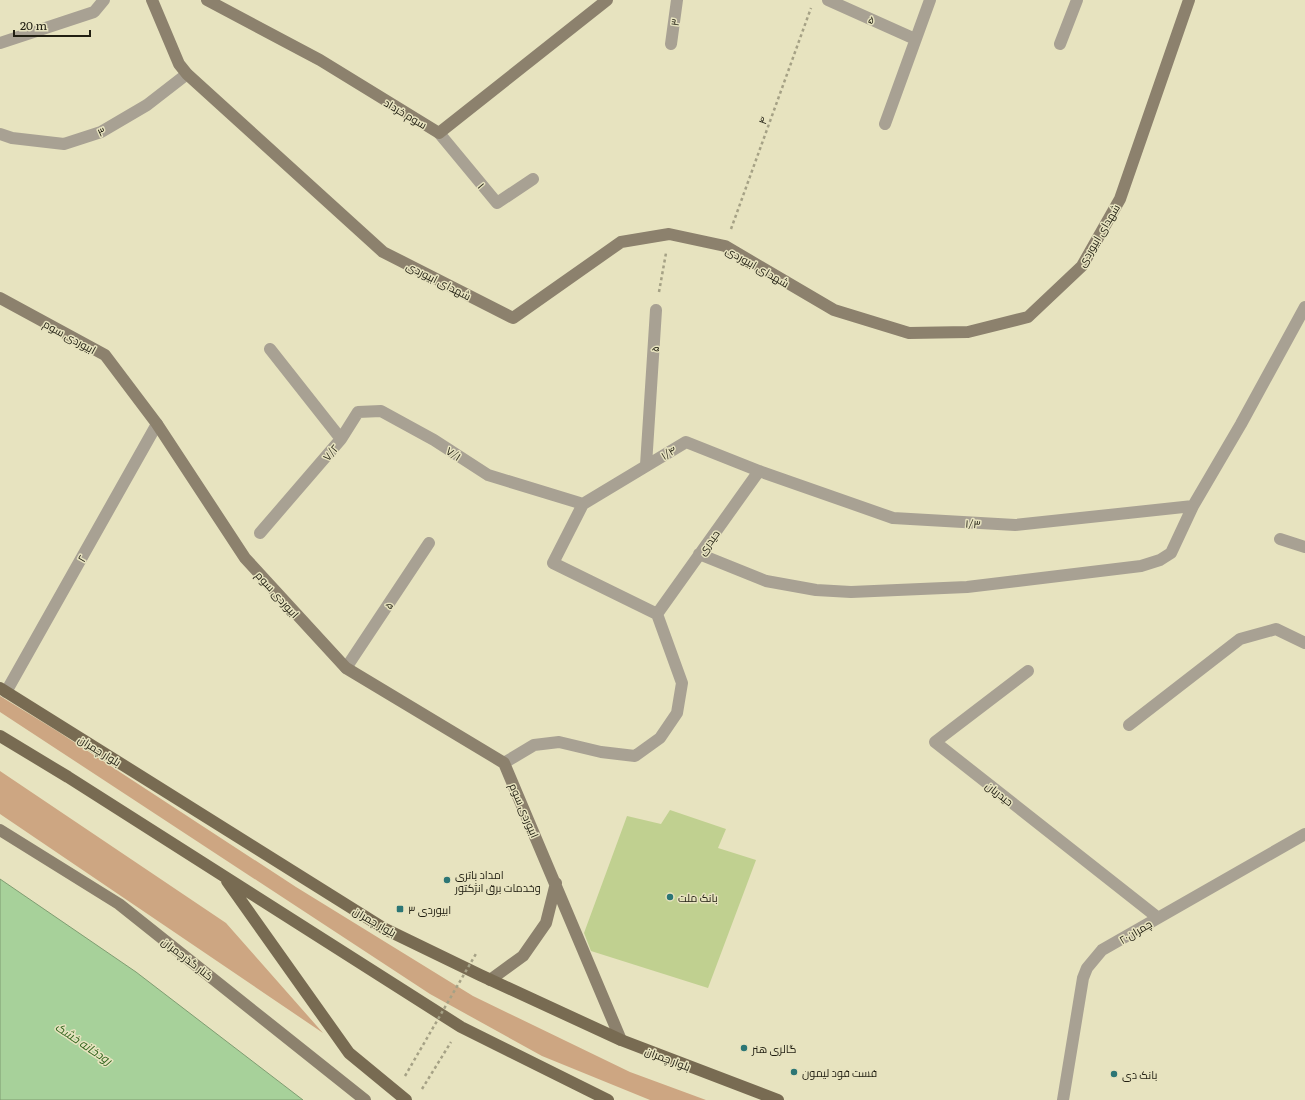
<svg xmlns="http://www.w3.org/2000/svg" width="1305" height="1100" viewBox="0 0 1305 1100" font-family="Literata,Cairo,serif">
  <rect width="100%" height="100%" fill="#e7e3bf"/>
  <path fill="#cda682" d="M0 696 57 731 296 887 473 996 630 1072 706 1100H650L542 1056 430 994 0 712Z
    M0 771 226 923 323 1033 0 814Z"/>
  <path fill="#a7d19a" stroke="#7f9c71" d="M0 879 136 972 303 1100H0Z"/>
  <path fill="#c0d090" d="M670 810 726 829 718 848 756 860 708 988 591 951 584 933 627 816 661 824Z"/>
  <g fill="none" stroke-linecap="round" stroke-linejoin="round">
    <path stroke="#a5a185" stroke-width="2.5" stroke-dasharray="3 3" stroke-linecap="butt" d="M731 229 811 8
      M659 292 666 253
      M422 1089 451 1042"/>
    <path stroke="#a8a193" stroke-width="12" d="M828 0 915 39
      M0 43 94 12 104 0
      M671 44 677 0
      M1060 44 1077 0
      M885 124 930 0
      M439 133 497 203 533 179
      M0 134 12 138 64 144 101 132 147 105 187 74
      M341 439 358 412 381 411 434 440 488 475 583 504
      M646 465 656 310
      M583 504 686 442 759 471 893 518 1015 525 1193 506
      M260 533 341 439 270 349
      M1280 539 1305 547
      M699 554 766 581 816 590 851 592 967 587 1141 566 1160 560 1171 553 1193 506 1241 424 1305 307
      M657 614 759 471
      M346 668 429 543
      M1028 671 935 742 1157 917
      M6 692 157 424
      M1129 725 1240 639 1276 629 1305 643
      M504 763 534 745 559 742 601 752 635 756 660 738 677 713 682 683 657 614 553 563 583 504
      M1063 1100 1083 978 1087 968 1102 950 1305 834"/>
    <path stroke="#8c816d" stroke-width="12" d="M152 0 179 64 187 74 383 252 513 318 621 242 669 234 725 246 834 310 909 333 968 332 1028 317 1082 266 1120 199 1189 0
      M207 0 320 60 439 133 607 0
      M0 298 105 355 157 424 245 558 346 668 504 763 621 1040
      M0 830 119 904 365 1100
      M490 980 523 956 546 923 556 883"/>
    <path stroke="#786b52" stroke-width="12" d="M0 688 385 929 480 975 621 1040 778 1100
      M0 736 68 777 461 1027 608 1100
      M227 881 349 1053 406 1100"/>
    <path stroke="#a5a185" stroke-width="2.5" stroke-dasharray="3 3" stroke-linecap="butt" d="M405 1076 477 952"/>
  </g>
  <g fill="#2c7675" stroke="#e7e3bf" stroke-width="1.5">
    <circle cx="447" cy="880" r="4"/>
    <circle cx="670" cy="897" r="4"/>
    <rect x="396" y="905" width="8" height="8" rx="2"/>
    <circle cx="744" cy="1048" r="4"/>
    <circle cx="794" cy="1072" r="4"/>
    <circle cx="1114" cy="1074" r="4"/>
  </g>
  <g text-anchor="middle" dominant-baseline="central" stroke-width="3" stroke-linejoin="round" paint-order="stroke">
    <g font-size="11" fill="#211f12" stroke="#e7e3bf">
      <text transform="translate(872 19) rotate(24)">۵</text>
      <text transform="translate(674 22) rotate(-82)">۳</text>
      <text transform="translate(406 113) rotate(31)">سوم خرداد</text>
      <text transform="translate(762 120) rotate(-70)">۴</text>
      <text transform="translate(101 131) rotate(-24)">۳</text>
      <text transform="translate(482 185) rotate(50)">۱</text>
      <text transform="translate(1098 235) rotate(-59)">شهدای ابیوردی</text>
      <text transform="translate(758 266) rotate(30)">شهدای ابیوردی</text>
      <text transform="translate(439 280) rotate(27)">شهدای ابیوردی</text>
      <text transform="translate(70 336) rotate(29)">ابیوردی سوم</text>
      <text transform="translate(654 349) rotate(-86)">۵</text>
      <text transform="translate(330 452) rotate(-50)">۷/۲</text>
      <text transform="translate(668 452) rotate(-31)">۱/۴</text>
      <text transform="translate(454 453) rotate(33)">۷/۱</text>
      <text transform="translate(973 523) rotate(4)">۱/۳</text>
      <text transform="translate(708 542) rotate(-54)">حیدری</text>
      <text transform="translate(81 558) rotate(-61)">۲</text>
      <text transform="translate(278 594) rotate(48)">ابیوردی سوم</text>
      <text transform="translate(388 605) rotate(-57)">۵</text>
      <text transform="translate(100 750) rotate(32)">بلوار چمران</text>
      <text transform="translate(1000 793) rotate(38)">حیدریان</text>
      <text transform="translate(525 810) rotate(67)">ابیوردی سوم</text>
      <text transform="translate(375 921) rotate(30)">بلوار چمران</text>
      <text transform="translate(1135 931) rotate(-31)">چمران۲۰</text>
      <text transform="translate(188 958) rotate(38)">کنار گذرچمران</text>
      <text transform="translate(668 1058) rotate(21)">بلوار چمران</text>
    </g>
    <g font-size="11" fill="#211f12" stroke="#e7e3bf" text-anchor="start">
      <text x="455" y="874">امداد باتری<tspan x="455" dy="13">وخدمات برق انژکتور</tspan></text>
      <text x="678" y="897">بانک ملت</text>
      <text x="408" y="909">ابیوردی ۳</text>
      <text x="752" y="1048">گالری هنر</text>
      <text x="802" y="1072">فست فود لیمون</text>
      <text x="1122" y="1074">بانک دی</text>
    </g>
    <g font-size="12" font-style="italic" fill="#30641c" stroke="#e7e3bf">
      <text transform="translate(84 1043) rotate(34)">رودخانه خشک</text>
    </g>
  </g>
  <path d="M14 30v6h76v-6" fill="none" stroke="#211f12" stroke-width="2"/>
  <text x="20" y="30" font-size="12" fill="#211f12" stroke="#e7e3bf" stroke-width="3" paint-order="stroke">20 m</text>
</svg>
